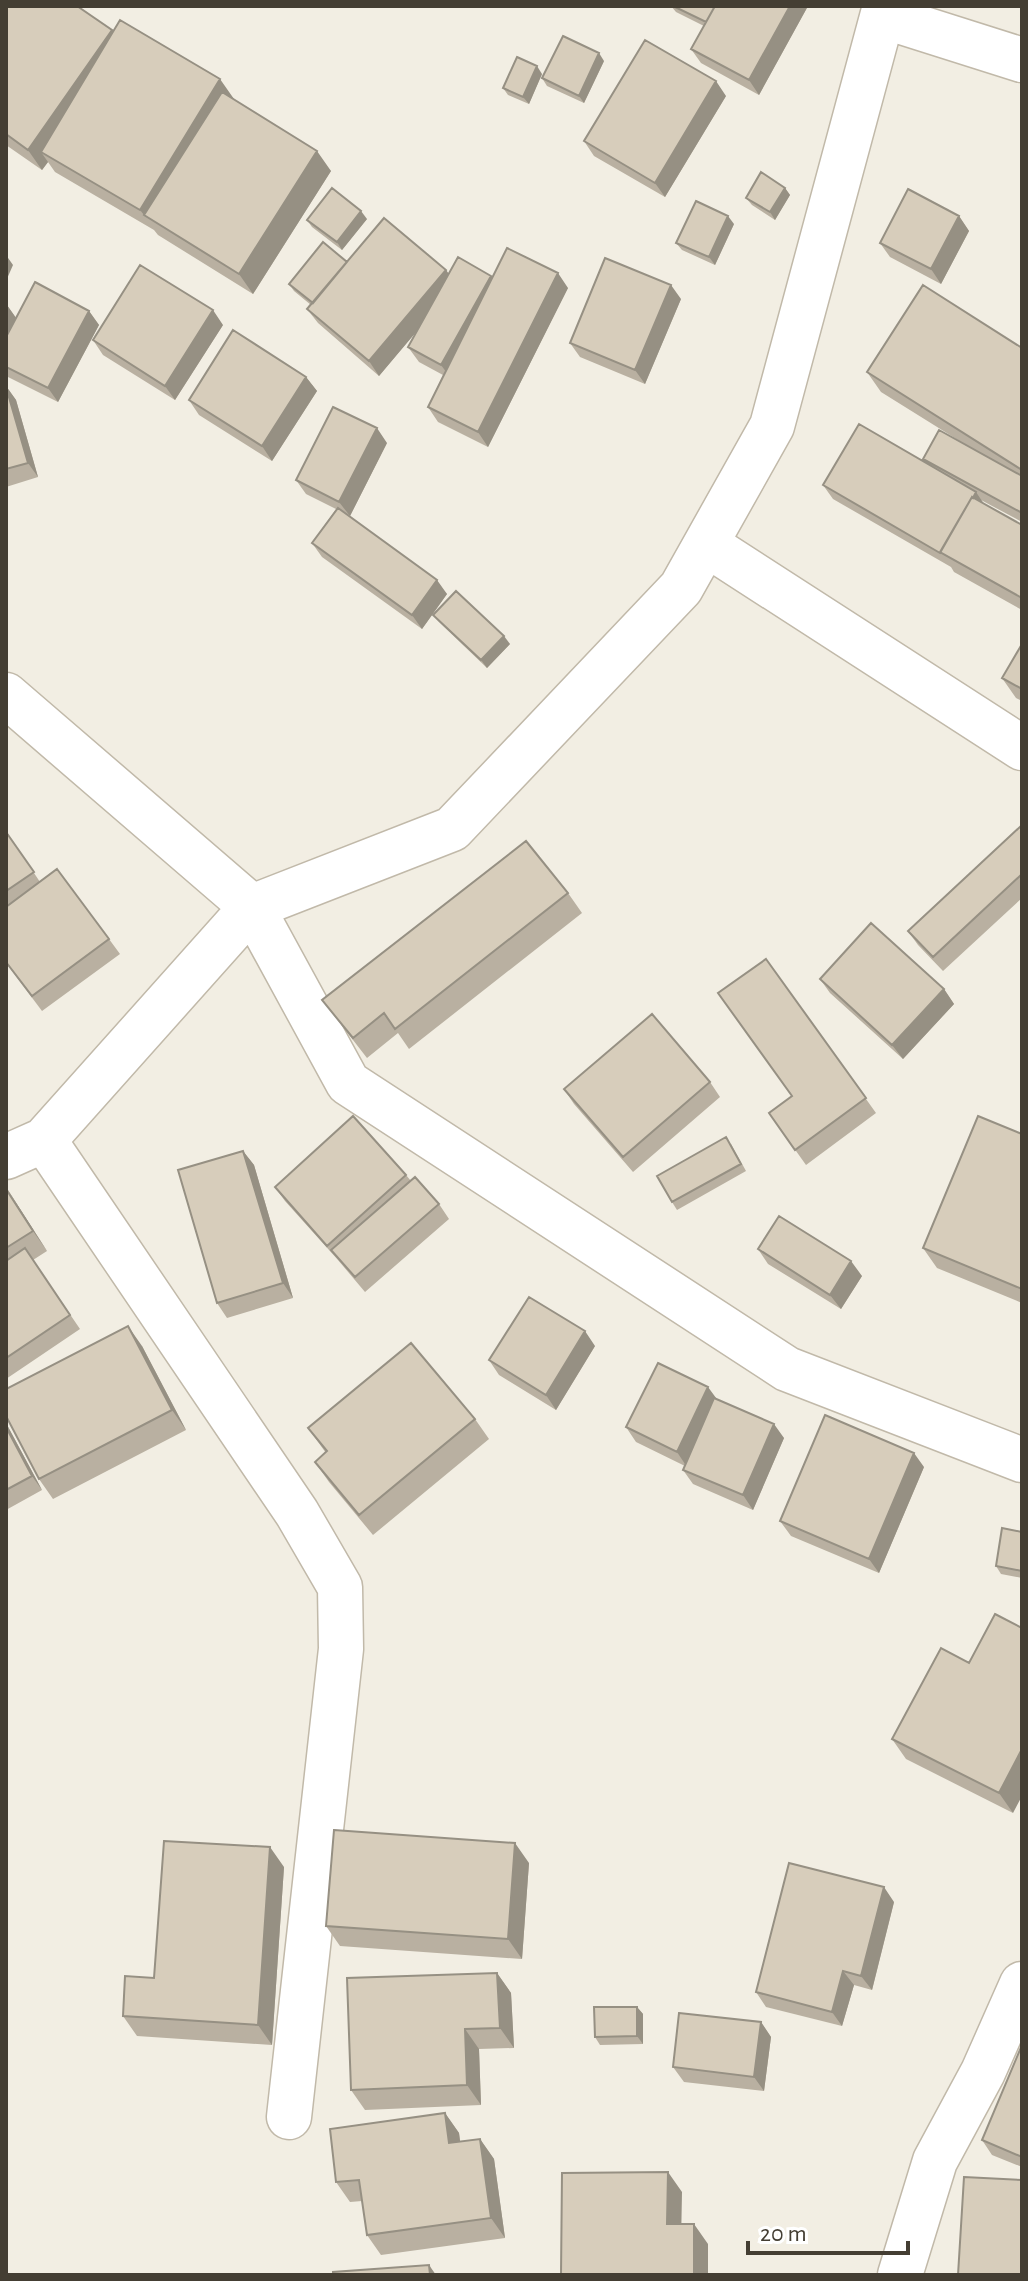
<svg xmlns="http://www.w3.org/2000/svg" width="1028" height="2281" viewBox="0 0 1028 2281" font-family="'Alegreya Sans',sans-serif">
  <rect width="100%" height="100%" fill="#f2eee3"/>
  <g fill="none" stroke-linecap="round" stroke-linejoin="round">
    <defs>
      <path id="street" d="M883 16 1022 60
        M706 544 1022 748
        M6 695 252 907 348 1083 787 1369 1022 1460
        M44 1140 297 1513 340 1587 341 1649 289 2117
        M6 1157 44 1140 252 907 452 829 681 588 772 426 885 6
        M900 2275 935 2161 983 2072 1022 1984"/>
    </defs>
    <use href="#street" stroke="#c1b9a9" stroke-width="47"/>
    <use href="#street" stroke="#fff" stroke-width="44"/>
  </g>
  <path fill="#b9b0a1" d="M6 6 112 30 234 100 331 171 253 294 158 235 154 230 55 172 48 162 42 170 6 145Z
    M671 6H808L759 95 701 63 691 49 704 26 676 12Z
    M604 61 584 103 547 86 542 78Z
    M542 74 529 104 508 95 503 88Z
    M726 96 665 197 594 156 584 141Z
    M785 188 790 195 775 220 752 205 746 198Z
    M959 216 969 231 941 284 890 257 880 243Z
    M367 219 342 250 312 227 307 220Z
    M734 224 715 265 682 250 676 243Z
    M347 262 446 270 449 274 491 276 492 278 568 288 488 447 438 422 428 407 443 375 419 362 408 347 418 329 379 376 318 323 307 309 311 305 294 291 289 284Z
    M681 299 645 384 580 357 570 343Z
    M6 304 16 318 89 311 99 325 58 402 6 376Z
    M223 325 175 400 103 355 93 340Z
    M1022 348V522L981 500 985 505 1022 525V610L954 572 951 567 833 499 823 485 926 463 923 459 958 440 881 392 867 372Z
    M306 377 317 391 272 461 199 415 189 400Z
    M6 386 16 400 38 477 6 487Z
    M387 443 350 516 447 594 422 629 322 557 312 543 336 509 306 494 296 480Z
    M433 615 510 644 487 668 439 622Z
    M1022 644V701L1016 698 1002 678Z
    M1022 825V898L943 971 918 945 908 931Z
    M6 831 40 882 109 939 120 954 42 1011 6 963Z
    M568 893 582 913 409 1049 398 1033 367 1058 322 1000Z
    M766 959 876 1113 806 1165 769 1113 792 1097Z
    M820 979 944 989 954 1004 903 1059 830 993Z
    M710 1082 720 1097 633 1172 574 1104 564 1089Z
    M1022 1134V1303L937 1268 923 1248Z
    M731 1144 746 1171 677 1210 672 1202Z
    M243 1151 254 1165 293 1298 227 1318 217 1303Z
    M406 1175 411 1181 439 1204 449 1219 365 1292 338 1260 285 1201 275 1187Z
    M6 1187 47 1251 33 1260 80 1329 6 1379Z
    M758 1249 862 1276 841 1309 768 1264Z
    M142 1346 186 1430 53 1499 39 1479Z
    M595 1346 556 1410 499 1375 489 1360Z
    M718 1400 784 1438 753 1510 693 1484 683 1470 685 1466 636 1442 626 1427Z
    M475 1419 489 1439 373 1535 329 1482 315 1462 326 1453 308 1428Z
    M6 1423 42 1490 6 1510Z
    M924 1467 879 1573 791 1536 780 1521Z
    M1022 1532V1578L1001 1574 996 1566Z
    M941 1648 1013 1813 906 1759 892 1739Z
    M529 1863 522 1959 340 1946 326 1926Z
    M284 1867 272 2045 137 2036 123 2016 154 1978Z
    M894 1902 872 1990 854 1985 842 2026 766 2007 756 1992Z
    M497 1973 511 1993 514 2048 479 2049 481 2105 365 2110 351 2090Z
    M637 2007 643 2014V2044L600 2045 595 2037Z
    M761 2022 771 2037 764 2091 684 2082 673 2067Z
    M1022 2045V2167L992 2155 982 2140Z
    M445 2113 459 2133 460 2142 480 2139 494 2159 505 2238 381 2255 367 2235 362 2201 350 2202 336 2182Z"/>
  <path fill="#969083" d="M790 6H808L759 95 749 80Z
    M112 30 126 50 41 152 48 162 42 170 28 150Z
    M599 53 604 61 584 103 579 96Z
    M537 66 542 74 529 104 523 97Z
    M220 79 234 99 144 215 140 210Z
    M716 81 726 96 665 197 655 183Z
    M317 151 331 171 253 294 239 274Z
    M785 188 790 195 775 220 770 212Z
    M361 211 367 219 342 250 337 242Z
    M728 216 734 224 715 265 709 257Z
    M959 216 969 231 941 284 931 269Z
    M6 255 13 265 6 281Z
    M446 270 456 285 379 376 369 361Z
    M558 273 568 288 488 447 478 432Z
    M491 276 501 290 452 380 441 365Z
    M671 285 681 299 645 384 635 370Z
    M7 305 21 325 6 358V307Z
    M213 310 223 325 175 400 165 386Z
    M89 311 99 325 58 402 48 388Z
    M306 377 317 391 272 461 262 446Z
    M6 386 16 400 38 477 28 463Z
    M377 428 387 443 350 516 339 502Z
    M976 492 986 507 941 553Z
    M437 580 447 594 422 629 412 615Z
    M504 636 510 644 487 668 481 660Z
    M944 989 954 1004 903 1059 892 1045Z
    M243 1151 254 1165 293 1298 283 1283Z
    M6 1187 47 1251 33 1231Z
    M851 1261 862 1276 841 1309 830 1295Z
    M128 1326 142 1346 186 1430 172 1410Z
    M585 1331 595 1346 556 1410 546 1395Z
    M708 1387 719 1402 687 1467 677 1452Z
    M6 1423 42 1490 32 1476 6 1427Z
    M774 1424 784 1438 753 1510 743 1495Z
    M914 1453 924 1467 879 1573 869 1559Z
    M1022 1749V1796L1013 1813 999 1793Z
    M515 1843 529 1863 522 1959 508 1939Z
    M270 1847 284 1867 272 2045 258 2025Z
    M884 1887 894 1902 872 1990 861 1976Z
    M843 1971 854 1985 842 2026 832 2012Z
    M497 1973 511 1993 514 2048 500 2028Z
    M637 2007 643 2014V2044L637 2036Z
    M761 2022 771 2037 764 2091 754 2077Z
    M465 2029 479 2049 481 2105 467 2085Z
    M445 2113 459 2133 463 2163 449 2143Z
    M480 2139 494 2159 505 2238 491 2218Z
    M668 2172 682 2192 681 2244 667 2224Z
    M694 2224 708 2244V2275H694Z
    M429 2265 436 2275H430Z"/>
  <path fill="#d7cdbb" stroke="#969083" stroke-width="2" d="M6 6H77L112 30 28 150 6 134Z
    M673 6H715L706 22Z
    M715 6H790L749 80 691 49Z
    M120 20 220 79 140 210 41 152Z
    M563 36 599 53 579 96 542 78Z
    M645 40 716 81 655 183 584 141Z
    M517 57 537 66 523 97 503 88Z
    M222 92 317 151 239 274 144 215Z
    M761 172 785 188 770 212 746 198Z
    M332 188 361 211 337 242 307 220Z
    M908 189 959 216 931 269 880 243Z
    M696 201 728 216 709 257 676 243Z
    M384 218 446 270 369 361 307 309Z
    M323 242 347 262 313 303 289 284Z
    M507 248 558 273 478 432 428 407Z
    M458 257 491 276 441 365 408 347Z
    M605 258 671 285 635 370 570 343Z
    M140 265 213 310 165 386 93 340Z
    M35 282 89 311 48 388 6 367V337Z
    M923 285 1022 348V470L867 372Z
    M233 330 306 377 262 446 189 400Z
    M6 387 28 463 6 469Z
    M333 407 377 428 339 502 296 480Z
    M859 424 976 492 973 498 972 497 940 553 823 485Z
    M939 430 1022 476V513L923 459Z
    M972 497 1022 525V598L940 552Z
    M338 508 437 580 412 615 312 543Z
    M456 591 504 636 481 660 433 615Z
    M1022 644V689L1002 678Z
    M1022 825V874L933 957 908 931Z
    M6 832 34 872 6 891Z
    M526 841 568 893 395 1029 384 1013 353 1038 322 1000Z
    M57 869 109 939 32 996 6 962V907Z
    M871 923 944 989 892 1045 820 979Z
    M766 959 866 1098 795 1150 769 1113 792 1096 718 993Z
    M652 1014 710 1082 623 1157 564 1089Z
    M353 1116 406 1175 327 1246 275 1187Z
    M978 1116 1022 1134V1289L923 1248Z
    M726 1137 741 1164 672 1202 657 1176Z
    M243 1151 283 1283 217 1303 178 1170Z
    M415 1177 439 1204 355 1277 331 1250Z
    M6 1189 33 1231 6 1248Z
    M779 1216 851 1261 830 1295 758 1249Z
    M25 1248 70 1315 6 1358V1261Z
    M529 1297 585 1331 546 1395 489 1360Z
    M128 1326 172 1410 39 1479 6 1416V1389Z
    M411 1343 475 1419 359 1515 315 1462 327 1451 308 1428Z
    M658 1363 708 1387 677 1452 626 1427Z
    M714 1398 774 1424 743 1495 683 1470Z
    M825 1415 914 1453 869 1559 780 1521Z
    M6 1427 32 1476 6 1490Z
    M1002 1528 1022 1532V1571L996 1566Z
    M995 1614 1022 1628V1749L999 1793 892 1739 941 1648 969 1663Z
    M334 1830 515 1843 508 1939 326 1926Z
    M164 1841 270 1847 258 2025 123 2016 125 1976 154 1978Z
    M789 1863 884 1887 861 1976 843 1971 832 2012 756 1992Z
    M497 1973 500 2028 465 2029 467 2085 351 2090 347 1978Z
    M594 2007H637V2036L595 2037Z
    M679 2013 761 2022 754 2077 673 2067Z
    M1022 2045V2157L982 2140Z
    M445 2113 449 2143 480 2139 491 2218 367 2235 359 2180 336 2182 330 2129Z
    M668 2172 667 2224H694V2275H561L562 2173Z
    M964 2177 1022 2180V2275H958Z
    M429 2265 430 2275H333V2272Z"/>
  <rect width="1028" height="2281" fill="none" stroke="#443e33" stroke-width="16"/>
  <path d="M748 2241v12h160v-12" fill="none" stroke="#443e33" stroke-width="4"/>
  <text x="760" y="2241" font-size="24" fill="#443e33" stroke="#ffffff" stroke-width="6" paint-order="stroke">20 m</text>
</svg>
